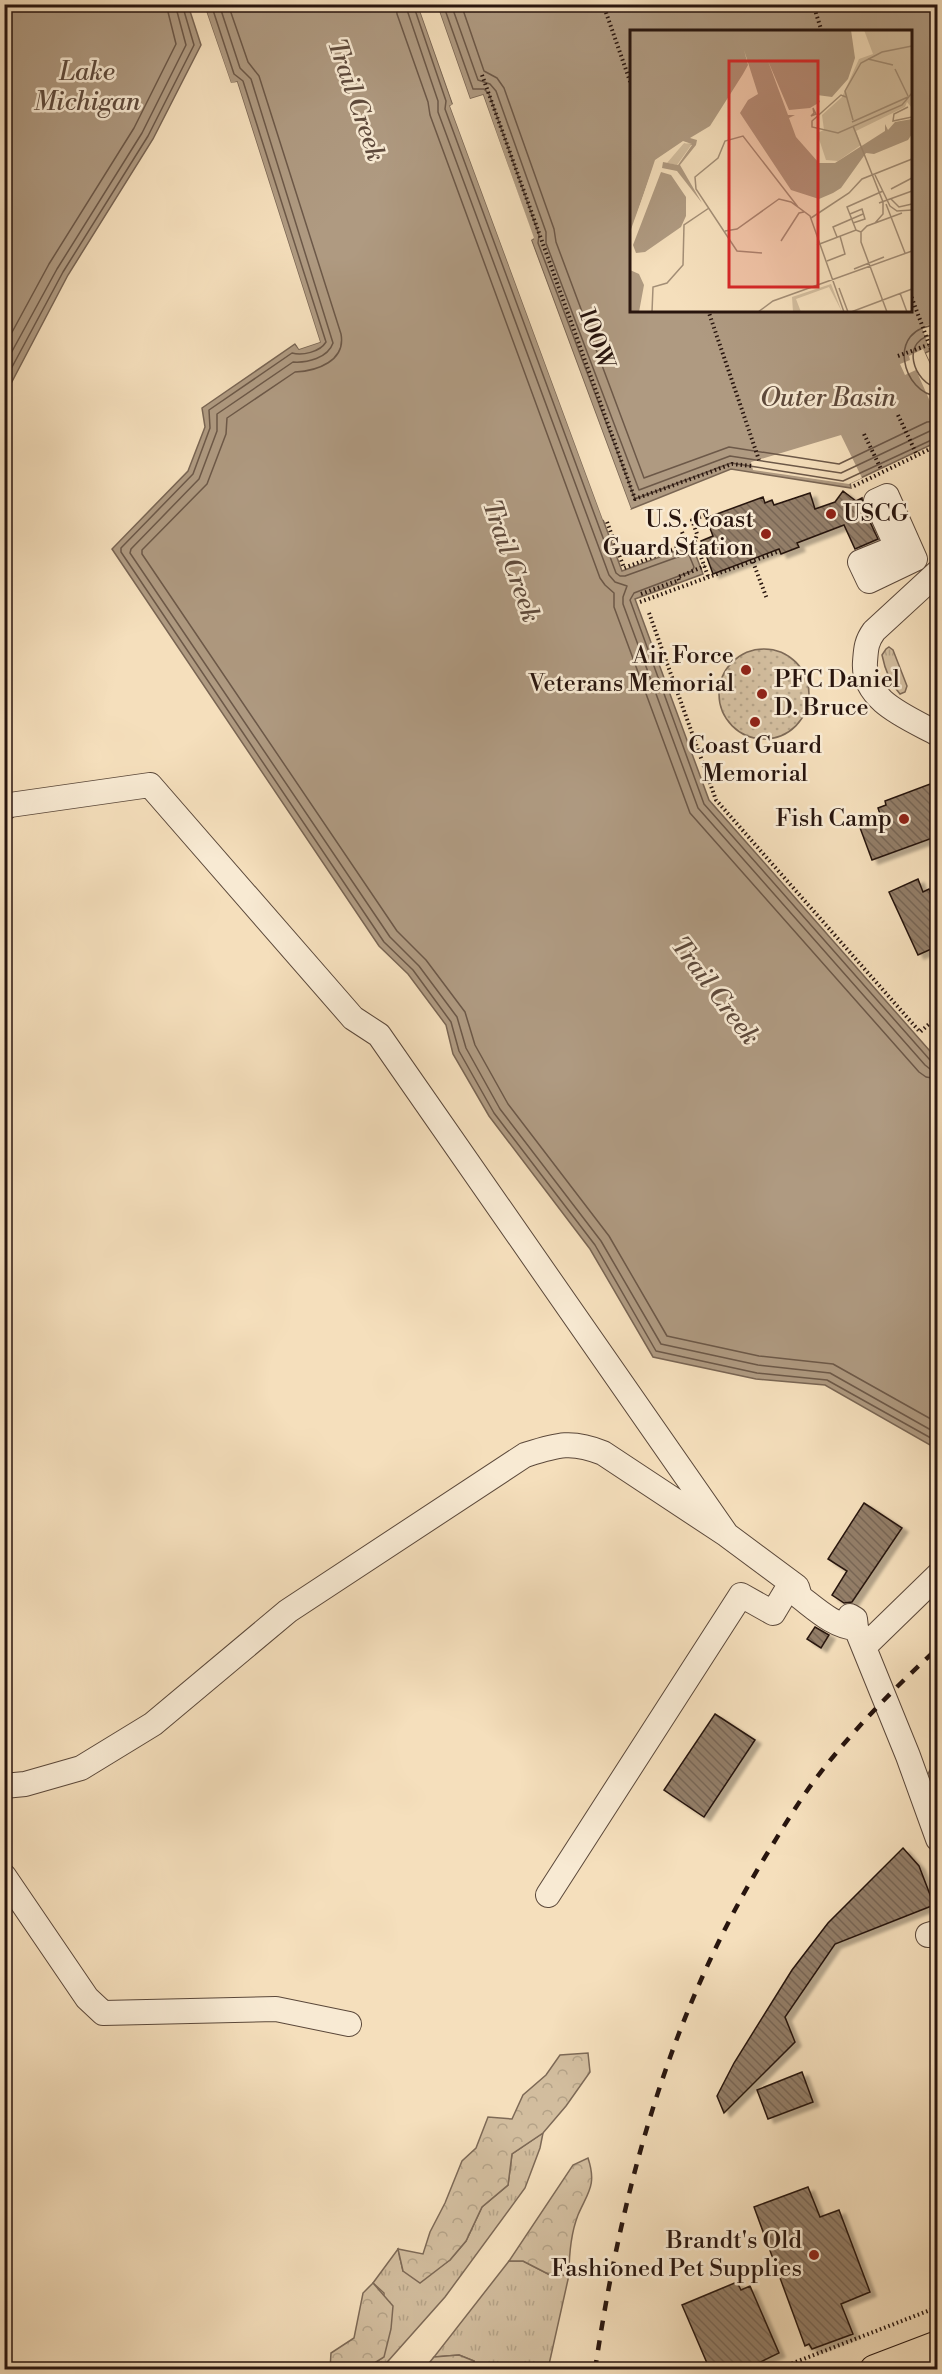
<svg xmlns="http://www.w3.org/2000/svg" width="942" height="2374" viewBox="0 0 942 2374" font-family="'Libre Bodoni',serif">
  <defs>
    <pattern id="grass-tufts" width="24" height="20" patternUnits="userSpaceOnUse" patternTransform="scale(1.5)"><rect width="24" height="20" fill="#d2bd9e"/><path d="M3 7l-1-3M5 7V3M7 7l1-3M15 17l-1-3M17 17v-4M19 17l1-3" fill="none" stroke="#b4a287"/></pattern>
    <pattern id="forest-crowns" width="20" height="18" patternUnits="userSpaceOnUse" patternTransform="scale(1.5)"><rect width="20" height="18" fill="#d2bd9e"/><path d="M2 6a3 3 0 1 1 6 0M12 15a3 3 0 1 1 6 0" fill="none" stroke="#b4a287"/></pattern>
    <pattern id="garden-dots" width="8" height="8" patternUnits="userSpaceOnUse" patternTransform="scale(1.5)"><rect width="8" height="8" fill="#d2bd9e"/><path d="M2 2h.1M6 6h.1" fill="none" stroke="#b4a287" stroke-width="1.8" stroke-linecap="round"/></pattern>
    <pattern id="building-back-hatch" width="6" height="6" patternUnits="userSpaceOnUse" patternTransform="scale(1.5)"><rect width="6" height="6" fill="#937e68"/><path d="M-1 5l2 2M0 0l6 6M5-1l2 2" fill="none" stroke="#786654"/></pattern>
    <filter id="shadow"><feDropShadow dx="6" dy="4" stdDeviation="1.5" flood-color="#0004"/></filter>
  </defs>
  <rect width="100%" height="100%" fill="#f5dfbc"/>
  <filter id="stains"><feTurbulence type="fractalNoise" baseFrequency=".00333" numOctaves="4"/><feColorMatrix values="0 0 0 0 .2 0 0 0 0 .09 0 0 0 0 .02 0 0 0 .5 -.17"/></filter>
  <radialGradient id="worn" r=".72"><stop offset=".6" stop-color="#630" stop-opacity="0"/><stop offset="1" stop-color="#630" stop-opacity=".3"/></radialGradient>
  <path fill="url(#grass-tufts)" stroke="#7d6956" stroke-width="1.5" d="M889 647 893 650 907 686 905 692 900 694C890 683 885 670 882 655L886 649Z
    M937 1756V1800L934 1802 927 1776Z
    M543 2133 540 2148 525 2188 445 2297 381 2369 365 2370 383 2357 384 2293 373 2283 398 2249 403 2271 436 2269 450 2260 466 2241 482 2207 508 2185 512 2154Z
    M509 2261H523L552 2276 569 2275 548 2369H473L474 2361 459 2355 434 2357Z"/>
  <path fill="url(#forest-crowns)" stroke="#7d6956" stroke-width="1.5" d="M588 2053 590 2072 566 2106 543 2133 512 2154 508 2185 482 2207 466 2241 450 2260 420 2283 403 2271 398 2249 423 2254 430 2232 445 2203 462 2161 476 2148 488 2117 512 2119 523 2095 546 2075 560 2055Z
    M588 2158C597 2185 588 2192 578 2215 571 2233 569 2255 569 2275L552 2276 523 2261H509L573 2165Z
    M373 2283 393 2306 391 2329 384 2357 365 2369H330L331 2353 354 2338 363 2293Z
    M459 2355 474 2361 473 2369H424L434 2357Z"/>
  <path fill="url(#garden-dots)" stroke="#7d6956" stroke-width="1.5" d="M719 694a45 45 0 1 1 90 0a45 45 0 1 1-90 0Z"/>
  <path fill="#af9a81" stroke="#796553" stroke-width="1.5" fill-rule="evenodd" d="M5 5H188L201 45 153 139 68 275 5 395Z
    M204 5H418L453 105 450 106 622 571 692 545 703 574 635 599 709 800 937 1059V1449L825 1385 756 1379 653 1357 590 1249 489 1116 453 1054 446 1025 408 974 379 946 112 549 188 471 205 427 202 408 295 344 299 349 320 342 237 82 231 84Z
    M437 5H937L938 347 925 353 937 379V442L850 483 851 488 731 469 631 509 531 239H533L483 95 470 99ZM632 32H910V310H632Z"/>
  <path fill="#f5dfbc" d="M201 4 204 5 231 83 237 82 320 342 299 349 294 341 300 346 316 340 235 86 229 85Z
    M421 4 456 104 454 107 605 519 603 520 450 106 453 104 418 5Z
    M434 4 437 5 470 99 483 95 534 238 531 240 631 509 629 510 528 241 530 237 481 99 471 102 468 101Z
    M937 322V342L928 345 922 327Z
    M923 349 937 379V417L916 370 905 375 900 364 910 360 909 356Z
    M841 435 862 478 849 484 753 470 751 462Z"/>
  <g fill="none" stroke-linecap="round" stroke-linejoin="round">
    <path stroke="#6c5848" stroke-width="1.5" d="M211 4 234 74 243 81 326 342C320 352 302 356 292 353L209 410 210 428 193 474 121 548V552L384 942 413 970 451 1022 459 1051 494 1113 595 1245 656 1351 757 1373 827 1380 938 1442
      M219 4 240 68 251 79 333 343C328 358 307 363 293 362L217 414V431L199 479 131 549 130 553 390 937 419 966 457 1017 466 1048 500 1109 601 1241 661 1344 758 1365 830 1373 938 1434
      M228 4 248 62 259 76 341 334C346 361 317 371 295 372L227 418 226 434 207 484 142 550V554L397 931 426 960 465 1012 475 1045 508 1104 609 1236 667 1336 759 1356 833 1364 938 1423
      M396 4 397 14 428 102 430 115 600 578 605 585 614 593V607L690 813 919 1072 926 1077 938 1079
      M405 4 438 101V112L609 575 615 582 627 586 623 597V604L698 808 925 1065 930 1069 938 1070
      M413 4 446 101 445 109 616 573 620 576H625L686 554 689 555 694 567 692 571 634 593 630 600 704 804 930 1060 938 1063
      M443 4 473 89H484L489 94 539 235 538 243 635 499 731 463 843 481 938 437
      M451 4 478 80 490 84 496 91 546 232V243L639 490 730 456 841 473 930 431 938 430
      M461 4 484 71 497 78 504 88 554 229 556 242 644 478 729 447 839 464 927 422 938 421
      M938 325C884 327 903 395 938 396
      M938 334C896 337 915 386 938 387
      M4 347 49 264 134 128 176 44 166 4
      M4 366 57 269 142 133 186 45 175 4
      M4 382 63 272 148 136 194 45 182 4"/>
  </g>
  <path fill="url(#building-back-hatch)" stroke="#28150e" stroke-width="1.5" filter="url(#shadow)" d="M843 491 856 501 862 498 863 507 878 539 855 549 844 525 797 543 799 547 781 554 779 549 713 574 701 541 713 536 706 518 763 497 765 503 772 500 774 505 810 493 815 509 835 502Z
    M938 781V836L872 860 859 825 871 821 870 817 880 814 878 808 886 805 885 801Z
    M918 879 923 892 929 889 938 908 931 912 938 925V946L918 955 889 892Z
    M864 1503 902 1528 852 1602 844 1603 832 1595 847 1571 828 1559Z
    M815 1627 829 1635 821 1648 807 1639Z
    M715 1714 755 1740 704 1817 664 1790Z
    M903 1848 919 1866 934 1905 835 1944 785 2017 795 2042 724 2113 717 2096 734 2063 792 1970 828 1923Z
    M802 2072 813 2102 768 2119 757 2090Z
    M808 2187 820 2217 839 2210 870 2292 841 2304 853 2334 812 2349 809 2344 805 2346 754 2207Z
    M737 2282 741 2290 750 2286 779 2353 744 2370H710L682 2305Z"/>
  <g fill="none" stroke-linecap="round" stroke-linejoin="round">
    <defs>
      <path id="minor" d="M887 496 915 559 869 581 860 562 897 547 876 501Z
        M938 572 874 631C866 642 866 649 865 662 862 701 909 718 938 734
        M4 808 10 805 150 785 353 1018 379 1035 727 1535
        M850 1616 855 1619 856 1628 908 1756 938 1839
        M865 1646 938 1575
        M4 1786 25 1784 81 1768 153 1724 288 1611 525 1455C557 1445 571 1440 603 1453L727 1535 797 1587 800 1597C817 1610 835 1627 856 1628
        M4 1876 87 1998 103 2013 276 2009 349 2024
        M548 1895 741 1595 773 1613 791 1583
        M928 1935 938 1932"/>
      <path id="major" d="M875 2370 938 2346"/>
    </defs>
    <use href="#minor" stroke="#5b483a" stroke-width="26"/>
    <use href="#major" stroke="#28150e" stroke-width="32"/>
    <path stroke="#28150e" stroke-width="4" stroke-dasharray="1.5 3" stroke-linecap="butt" d="M603 4 632 87
      M813 4 822 32
      M929 4 938 30
      M482 75 635 499 732 464 752 466
      M910 293 938 368
      M708 310 759 460
      M898 356 928 345
      M898 415 916 453
      M864 434 881 469
      M854 486 938 445
      M607 522 624 568 695 541
      M682 532 687 544
      M753 562 767 599
      M708 576 695 541 697 534 692 520 710 513
      M641 594 679 580 678 577 705 566
      M640 602 780 551
      M649 613 716 800 920 1032 938 1016
      M775 2370 938 2307"/>
    <use href="#minor" stroke="#f8ead3" stroke-width="24"/>
    <use href="#major" stroke="#f5dfbc" stroke-width="30"/>
    <path stroke="#28150e" stroke-width="4.5" stroke-dasharray="10 10" stroke-linecap="butt" d="M595 2370C622 2188 669 2015 765 1857 781 1831 797 1804 814 1781 851 1732 893 1689 938 1648"/>
  </g>
  <g fill="#8f2418" stroke="#f8ead3" stroke-width="2">
    <circle cx="831" cy="514" r="6"/>
    <circle cx="766" cy="534" r="6"/>
    <circle cx="746" cy="670" r="6"/>
    <circle cx="762" cy="694" r="6"/>
    <circle cx="755" cy="722" r="6"/>
    <circle cx="904" cy="819" r="6"/>
    <circle cx="814" cy="2255" r="6"/>
  </g>
  <g text-anchor="middle" dominant-baseline="central" stroke-width="5" stroke-linejoin="round" paint-order="stroke">
    <g font-size="24" fill="#28150e" stroke="#f8ead3">
      <text transform="translate(596 339) rotate(70)">100W</text>
    </g>
    <g font-size="24" fill="#28150e" stroke="#f8ead3" text-anchor="end">
      <text x="843" y="514" text-anchor="start">USCG</text>
      <text x="754" y="520">U.S. Coast<tspan x="754" dy="28">Guard Station</tspan></text>
      <text x="734" y="656">Air Force<tspan x="734" dy="28">Veterans Memorial</tspan></text>
      <text x="774" y="680" text-anchor="start">PFC Daniel<tspan x="774" dy="28">D. Bruce</tspan></text>
      <text x="755" y="746" text-anchor="middle">Coast Guard<tspan x="755" dy="28">Memorial</tspan></text>
      <text x="892" y="819">Fish Camp</text>
      <text x="802" y="2241">Brandt's Old<tspan x="802" dy="28">Fashioned Pet Supplies</tspan></text>
    </g>
    <g font-size="26" font-style="italic" fill="#5e4a3c" stroke="#f8ead3">
      <text x="87" y="72">Lake<tspan x="87" dy="30">Michigan</tspan></text>
      <text transform="translate(356 100) rotate(71)">Trail Creek</text>
      <text x="828" y="398">Outer Basin</text>
      <text transform="translate(511 561) rotate(71)">Trail Creek</text>
      <text transform="translate(715 991) rotate(53)">Trail Creek</text>
    </g>
  </g>
  <g transform="translate(630 30)">
    <rect width="282" height="282" fill="#f5dfbc"/>
    <path d="M234 0H282V78L277 72 275 77 226 101 231 115 208 131 196 130 187 103 194 100 192 85 212 67 229 29 243 24ZM54 113 62 114 47 135 37 133ZM201 254 212 282 199 257 166 269 171 282H163L162 267Z" fill="#d2bd9e"/>
    <path d="M0 0H221L225 28 218 49 202 67 187 65 190 72 180 78 159 80 138 31 158 85H165L159 88 166 107 189 133H205L255 101V94L258 100 265 92 282 89V104L278 110 244 124 236 123 211 158 203 163 189 169 161 160 110 83 118 70 128 64 114 20 118 35 113 44 80 96 60 108 67 110 66 115 50 135 72 173 47 141 32 138 33 132 48 135 62 115 54 112 26 130 0 202ZM31 142 41 145 56 167V186L51 197 15 222 6 223 3 215ZM0 240 9 244 14 255 9 282H0Z" fill="#af9a81"/>
    <path d="M53 111 62 114 54 113 27 131 0 205 25 130Z" fill="#f5dfbc"/>
    <path fill="none" stroke="#a38e76" stroke-width="1.5" d="M238 29 263 35M265 39 278 66M216 67 211 65 182 91V97L208 103 272 75 282 63M278 77 264 84 263 91 282 87M183 78 186 84 181 86 184 83ZM223 90 215 61 231 33 252 22 282 16M222 92 278 67M223 96 253 172V184L245 193M245 145 260 176 267 181 282 180M261 159 282 148M261 169 269 177 282 174M249 173 282 161M256 174 275 223M220 184 232 179 235 189 223 193M181 188 219 163 232 149 282 129M226 200 217 177 253 161M95 201 107 199 149 169 161 172 180 186 214 282M231 202V212L257 282M231 202 237 196 272 183M207 207 203 197 233 184M151 211 169 183 174 182M187 215 226 200 231 202M132 223 107 221 66 159 65 147 88 128 95 111 113 106 168 177M197 231 215 224 210 206M224 239 254 227M209 258 218 282M270 263 277 282M22 282 23 257 37 253 53 235 54 195 79 178M128 282 143 271 282 221M221 282 282 259"/>
    <path fill="#d62828" fill-opacity="0.15" stroke="#d62828" stroke-width="3" d="M99 31H188V257H99Z"/>
    <rect width="282" height="282" fill="none" stroke="#28150e" stroke-width="3"/>
  </g>
  <rect width="942" height="2374" fill="none" stroke="#f5dfbc" stroke-width="24"/>
  <rect x="6" y="6" width="930" height="2362" fill="none" stroke="#28150e" stroke-width="3"/>
  <rect x="12" y="12" width="918" height="2350" fill="none" stroke="#28150e" stroke-width="1.5"/>
  <rect width="100%" height="100%" filter="url(#stains)"/>
  <rect width="100%" height="100%" fill="url(#worn)"/>
</svg>
